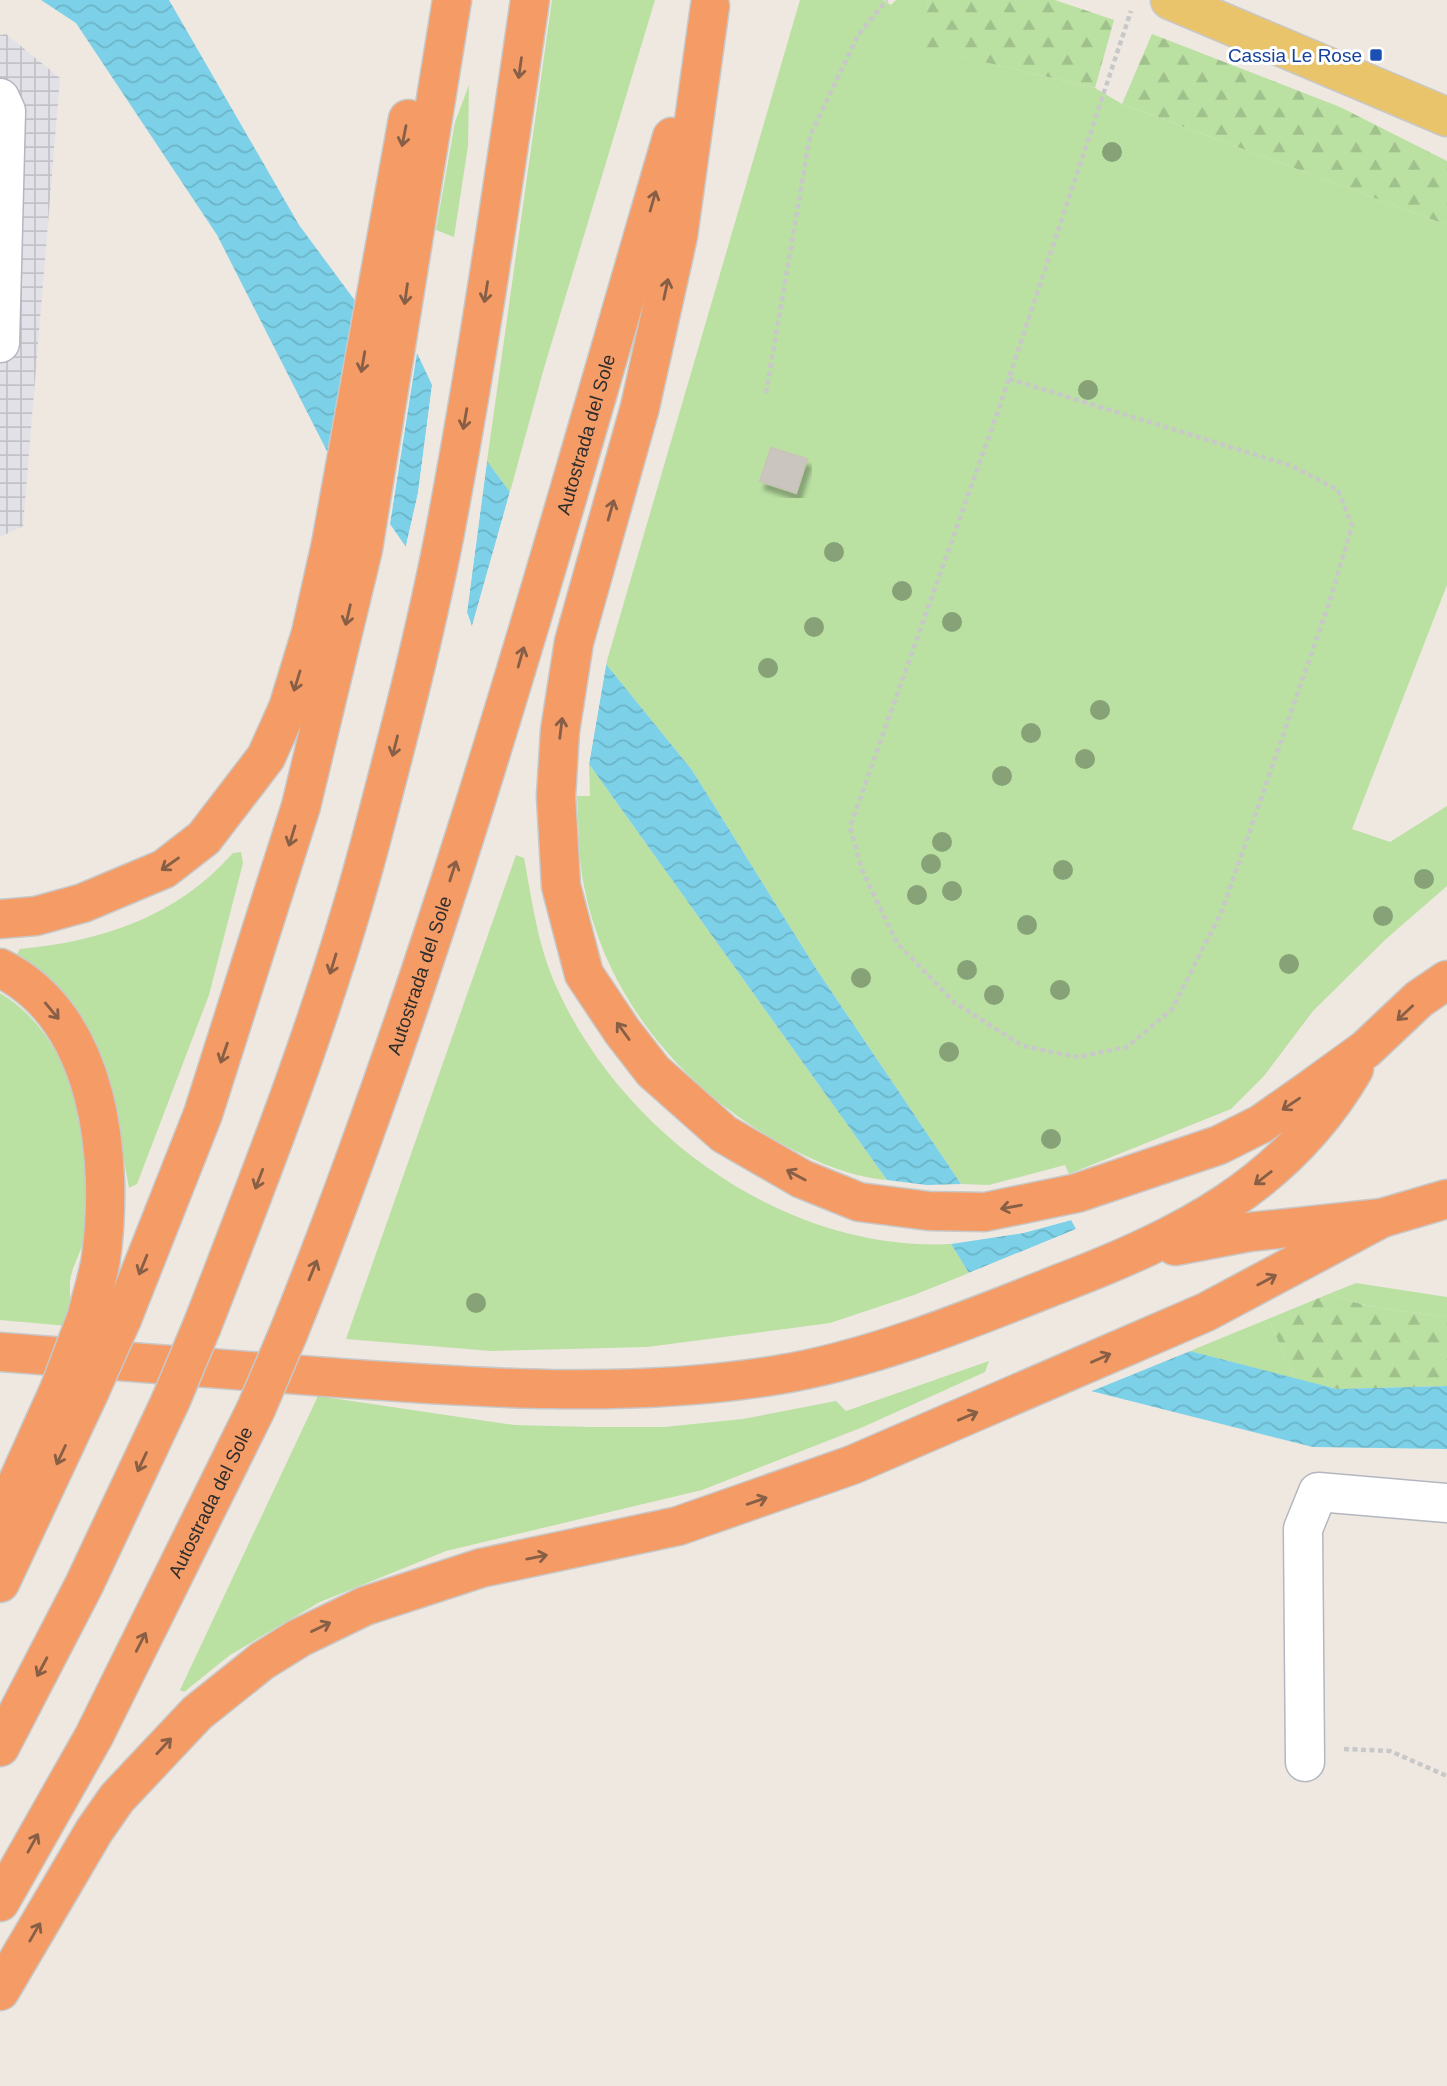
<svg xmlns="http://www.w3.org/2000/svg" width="1447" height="2086" viewBox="0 0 1447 2086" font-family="Arial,sans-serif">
  <defs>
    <pattern id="industrial-grid" width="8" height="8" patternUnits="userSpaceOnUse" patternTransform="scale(1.75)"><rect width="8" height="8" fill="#e2e1e7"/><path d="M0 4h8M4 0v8" fill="none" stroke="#c2c1c6"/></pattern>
    <pattern id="forest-firs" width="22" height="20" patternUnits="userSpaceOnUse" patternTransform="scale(1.75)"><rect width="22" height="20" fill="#bae0a2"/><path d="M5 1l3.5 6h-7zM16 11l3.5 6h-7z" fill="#a0c08c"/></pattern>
    <pattern id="water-waves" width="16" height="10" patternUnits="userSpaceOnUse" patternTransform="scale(1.75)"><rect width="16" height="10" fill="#7cd1e8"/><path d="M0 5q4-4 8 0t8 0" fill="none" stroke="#6cb4c7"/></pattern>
    <filter id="shadow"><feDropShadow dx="4.5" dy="8" stdDeviation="2" flood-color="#0004"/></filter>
  </defs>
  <rect width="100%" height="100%" fill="#eee8e1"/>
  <path fill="url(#industrial-grid)" d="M6 34 60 78 23 526 0 537V35Z"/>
  <path fill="#bae0a2" d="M552 0H655L544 368 510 492 487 461Z
    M800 0H883L891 5 896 0H928L925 48 1095 88 1122 104 1447 225V585L1352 829 1390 842 1447 806V886L1386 939 1313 1011 1264 1076 1231 1109 1069 1174 1065 1165 989 1185 961 1184 817 970 692 770 606 664Z
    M469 85 468 146 454 237 436 230 455 122Z
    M589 764 887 1180C846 1177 803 1156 768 1136 676 1081 605 993 584 886 578 857 579 825 577 796H590Z
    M241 852 243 863 209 995 137 1184 129 1188 110 1084 18 961 17 954 20 949C103 941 176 917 233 853Z
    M516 855 524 858C532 901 538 946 556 986 622 1134 785 1252 951 1244L969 1273 914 1295 830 1323 647 1347 491 1351 346 1339Z
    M0 993C78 1039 98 1156 84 1238 81 1254 70 1269 70 1284 69 1300 74 1311 68 1326L0 1320Z
    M1356 1283 1447 1297V1317C1412 1311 1360 1309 1331 1293Z
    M1268 1319 1296 1379 1190 1351Z
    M989 1361 985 1372 863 1427 702 1490 446 1551 320 1602 230 1655 184 1692 180 1690 318 1396 514 1425 590 1427H664L743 1419 836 1401 846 1411Z"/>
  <path fill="url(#forest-firs)" d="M928 0H1055L1114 20 1095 88 924 48Z
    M1152 34 1340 107 1447 161V225L1122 104Z
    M1331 1293C1360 1309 1412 1311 1447 1317V1386L1337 1389 1296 1379 1268 1319Z"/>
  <path fill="url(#water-waves)" d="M41 0H169L299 225 356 302 332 461 217 235 76 23Z
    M417 353 432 385 418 493 406 547 390 524Z
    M487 461 510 492 472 626 467 612Z
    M606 664 692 770 817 970 961 1184 927 1185 887 1180 589 764Z
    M1071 1220 1076 1229 969 1273 951 1244 1023 1233Z
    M1190 1351 1337 1389 1447 1386V1449L1313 1447 1091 1391Z"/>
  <path fill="#eee8e1" d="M417 350 389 529 387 524 413 353Z
    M433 379 436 386 421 493 409 548 405 550 418 493Z
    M487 458V461L466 620 464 612 484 461Z
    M511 488 513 493 476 627 471 630Z
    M607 660 589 764V770L586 763 603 663Z
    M1071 1216 1075 1219 1023 1233 947 1244 950 1240 1023 1229Z
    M1079 1228 1077 1232 970 1276 966 1274Z
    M1188 1348 1195 1349 1087 1393 1089 1388Z"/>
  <path fill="#cac6bf" stroke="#c9c3ba" stroke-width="2" filter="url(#shadow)" d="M771 448 807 459 796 493 760 481Z"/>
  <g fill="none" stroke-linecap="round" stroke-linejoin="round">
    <defs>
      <path id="minor" d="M0 98 6 111 0 343
        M1305 1762 1303 1529 1318 1492 1447 1503"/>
      <path id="major" d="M1170 0 1447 117"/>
      <g id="highway">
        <path d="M710 6 678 236 640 407 574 642 560 731 556 796 561 886 584 974 622 1031 653 1071 724 1134 802 1179 859 1202 929 1211 985 1212 1077 1193 1219 1145 1261 1124 1308 1091 1366 1049 1419 999 1447 980"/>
        <path d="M0 919 36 916 83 903 164 869 204 838 266 757 288 708 311 633 331 544 408 119"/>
        <path d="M0 968C101 1017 114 1160 101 1258 98 1278 91 1297 87 1316"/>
        <path d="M1175 1246 1249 1232 1382 1218 1447 1199"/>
        <path d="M122 1319 203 1114 301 806 363 549 452 0"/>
        <path d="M202 1326C266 1162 331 996 375 825 400 730 425 634 444 537 478 359 504 179 530 0"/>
        <path id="s1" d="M288 1334C445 945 554 539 672 137"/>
        <path d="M0 1352C109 1360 218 1368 327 1377 476 1388 629 1399 777 1375 871 1360 973 1318 1061 1283 1181 1237 1287 1185 1354 1069"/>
        <path d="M0 1521 59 1390"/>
        <path d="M0 1583 89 1393"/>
        <path d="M0 1747 84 1585 171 1400"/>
        <path id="s2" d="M0 1902 94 1736 256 1409"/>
        <path d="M0 1991 94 1831 117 1798 197 1713 262 1661 299 1638 365 1606 481 1568 678 1526 852 1465 1206 1312 1382 1218"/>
      </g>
    </defs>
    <use href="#minor" stroke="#b4b7c0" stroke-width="41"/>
    <use href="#major" stroke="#c8c8c8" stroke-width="41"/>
    <use href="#highway" stroke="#c8c8c8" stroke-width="41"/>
    <path stroke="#c8c8c8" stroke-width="4.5" stroke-dasharray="5 3.5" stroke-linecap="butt" d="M1009 379 1292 466 1338 490 1352 526 1330 600 1222 911 1172 1009 1127 1047 1078 1057 1023 1046 955 1003 897 943 862 870 850 827 999 408 1131 11
      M766 393 810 136 858 35 887 0
      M1344 1749 1390 1751 1447 1776"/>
    <use href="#minor" stroke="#fff" stroke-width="38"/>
    <use href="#major" stroke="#e9c46b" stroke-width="38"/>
    <use href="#highway" stroke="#f59b65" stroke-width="38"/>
    <defs>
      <path id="highway-bridge" d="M59 1390 87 1316
        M89 1393 122 1319
        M171 1400 202 1326
        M256 1409 288 1334"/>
    </defs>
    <use href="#highway-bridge" stroke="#c8c8c8" stroke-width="41" stroke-linecap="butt"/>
    <use href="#highway-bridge" stroke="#f59b65" stroke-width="38"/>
  </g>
  <g fill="#87a277">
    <circle cx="1112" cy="152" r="10"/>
    <circle cx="1088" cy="390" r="10"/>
    <circle cx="834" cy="552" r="10"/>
    <circle cx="902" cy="591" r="10"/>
    <circle cx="952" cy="622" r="10"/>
    <circle cx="814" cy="627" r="10"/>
    <circle cx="768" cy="668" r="10"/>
    <circle cx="1100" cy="710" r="10"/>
    <circle cx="1031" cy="733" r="10"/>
    <circle cx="1085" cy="759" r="10"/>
    <circle cx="1002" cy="776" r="10"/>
    <circle cx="942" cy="842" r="10"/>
    <circle cx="931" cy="864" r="10"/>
    <circle cx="1063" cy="870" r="10"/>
    <circle cx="1424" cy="879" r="10"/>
    <circle cx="952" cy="891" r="10"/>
    <circle cx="917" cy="895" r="10"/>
    <circle cx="1383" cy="916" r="10"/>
    <circle cx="1027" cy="925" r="10"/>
    <circle cx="1289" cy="964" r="10"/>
    <circle cx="967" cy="970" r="10"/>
    <circle cx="861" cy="978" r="10"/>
    <circle cx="1060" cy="990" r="10"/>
    <circle cx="994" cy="995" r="10"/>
    <circle cx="949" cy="1052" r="10"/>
    <circle cx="1051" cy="1139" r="10"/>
    <circle cx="476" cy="1303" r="10"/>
  </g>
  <defs><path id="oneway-shaft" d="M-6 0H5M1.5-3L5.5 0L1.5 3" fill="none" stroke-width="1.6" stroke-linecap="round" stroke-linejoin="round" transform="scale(1.75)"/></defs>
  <g stroke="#875e46">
    <use href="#oneway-shaft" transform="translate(520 68) rotate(98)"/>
    <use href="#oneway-shaft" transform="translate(404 136) rotate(101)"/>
    <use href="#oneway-shaft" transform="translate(653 201) rotate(-74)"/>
    <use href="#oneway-shaft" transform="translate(666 289) rotate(-78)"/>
    <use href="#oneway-shaft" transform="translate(486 292) rotate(99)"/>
    <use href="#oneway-shaft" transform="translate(406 294) rotate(98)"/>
    <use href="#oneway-shaft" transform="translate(363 362) rotate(100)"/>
    <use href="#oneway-shaft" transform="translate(465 419) rotate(100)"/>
    <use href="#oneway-shaft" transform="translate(611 510) rotate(-74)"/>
    <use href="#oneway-shaft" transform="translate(348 615) rotate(103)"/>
    <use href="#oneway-shaft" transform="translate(521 657) rotate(-74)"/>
    <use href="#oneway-shaft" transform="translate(297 681) rotate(107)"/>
    <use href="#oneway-shaft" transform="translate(561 728) rotate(-83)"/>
    <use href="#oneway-shaft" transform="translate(395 746) rotate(104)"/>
    <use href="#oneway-shaft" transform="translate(292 836) rotate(107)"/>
    <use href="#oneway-shaft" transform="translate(170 864) rotate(145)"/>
    <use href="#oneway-shaft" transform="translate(453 871) rotate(-72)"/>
    <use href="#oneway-shaft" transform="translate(333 964) rotate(107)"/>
    <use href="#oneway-shaft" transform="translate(52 1011) rotate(50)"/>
    <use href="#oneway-shaft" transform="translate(1405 1013) rotate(137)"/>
    <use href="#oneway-shaft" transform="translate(623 1031) rotate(-126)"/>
    <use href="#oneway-shaft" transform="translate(224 1053) rotate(109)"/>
    <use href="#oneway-shaft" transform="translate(1291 1104) rotate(146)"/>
    <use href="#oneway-shaft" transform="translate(796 1175) rotate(-152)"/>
    <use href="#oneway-shaft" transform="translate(1263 1178) rotate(142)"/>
    <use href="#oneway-shaft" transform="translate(259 1179) rotate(111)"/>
    <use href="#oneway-shaft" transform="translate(1011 1207) rotate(170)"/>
    <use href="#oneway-shaft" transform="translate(143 1265) rotate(112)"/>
    <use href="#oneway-shaft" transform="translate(313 1270) rotate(-68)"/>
    <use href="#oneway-shaft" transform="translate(1267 1280) rotate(-28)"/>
    <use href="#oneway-shaft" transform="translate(1101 1358) rotate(-24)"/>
    <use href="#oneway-shaft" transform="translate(968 1416) rotate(-23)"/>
    <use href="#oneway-shaft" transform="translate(61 1455) rotate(115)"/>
    <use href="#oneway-shaft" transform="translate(142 1462) rotate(115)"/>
    <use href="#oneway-shaft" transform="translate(757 1501) rotate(-19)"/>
    <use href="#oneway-shaft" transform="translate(537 1557) rotate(-11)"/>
    <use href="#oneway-shaft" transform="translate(321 1627) rotate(-26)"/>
    <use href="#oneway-shaft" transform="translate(141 1642) rotate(-63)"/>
    <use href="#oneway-shaft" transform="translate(42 1667) rotate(118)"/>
    <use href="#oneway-shaft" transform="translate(164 1746) rotate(-47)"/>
    <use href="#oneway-shaft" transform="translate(33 1843) rotate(-61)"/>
    <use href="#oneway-shaft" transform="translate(35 1932) rotate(-60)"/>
  </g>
  <rect fill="#1a4fb4" stroke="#fff" stroke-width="2.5" x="1369" y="48" width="14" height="14" rx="3.5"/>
  <g text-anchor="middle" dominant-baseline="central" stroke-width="6" stroke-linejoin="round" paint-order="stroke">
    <g font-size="19" fill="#164399" stroke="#fff" text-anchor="end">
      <text x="1362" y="55">Cassia Le Rose</text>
    </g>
    <g font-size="19" fill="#2d2d2d" stroke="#fff">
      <text stroke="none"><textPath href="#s1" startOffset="948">Autostrada del Sole</textPath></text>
      <text stroke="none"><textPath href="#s1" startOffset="382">Autostrada del Sole</textPath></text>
      <text stroke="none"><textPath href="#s2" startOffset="452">Autostrada del Sole</textPath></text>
    </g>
  </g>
</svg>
